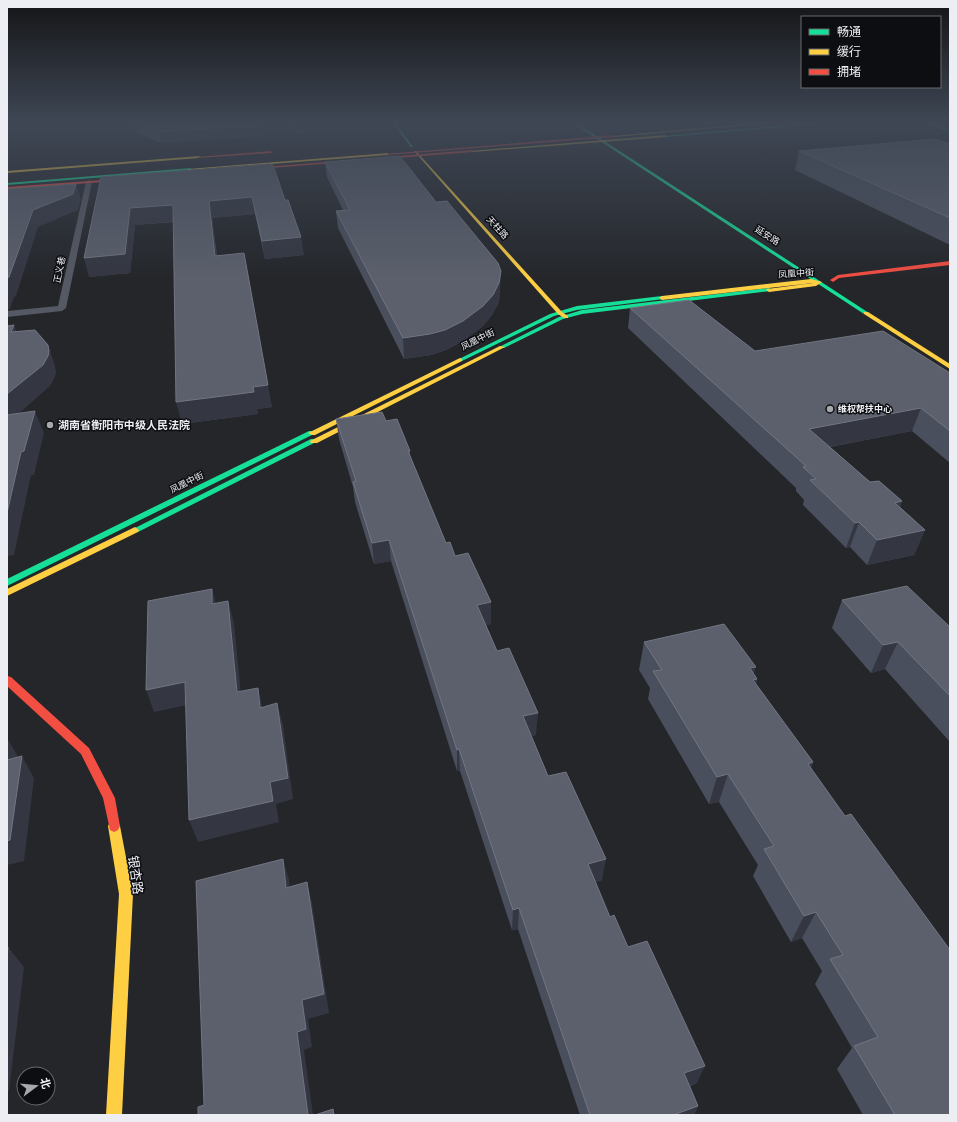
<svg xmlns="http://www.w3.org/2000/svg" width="957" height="1122" viewBox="0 0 957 1122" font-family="'Varela Round','Noto Sans SC',sans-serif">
  <rect width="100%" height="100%" fill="#24262a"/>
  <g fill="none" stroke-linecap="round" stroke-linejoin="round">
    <path fill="#555963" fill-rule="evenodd" d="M89 180 92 182 66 308 62 311 7 317V311L58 306 86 182Z"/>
    <path fill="#16e098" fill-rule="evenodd" d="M392 122H395L413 147H411Z
      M571 122H575L869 313 864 314Z
      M821 122H838L666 137 664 136Z
      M923 122H928L950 130V132Z
      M191 168 190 170 7 185V183Z
      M769 288 772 290 771 291 582 314 563 319 504 348 499 347 559 317 582 310Z
      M662 296 665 298 664 299 577 310 554 316 462 361 457 360 550 314 577 306Z
      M309 431H312L316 433 7 586V579Z
      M311 439H317L318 441 138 532H132L131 530Z"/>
    <path fill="#ffcf43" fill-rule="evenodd" d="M771 122H788L614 137 612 136Z
      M666 135 667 137 472 152 470 151Z
      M414 151H416L562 312 568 316V318H564L558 314Z
      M388 153 389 155 190 170 188 169Z
      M200 156 199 158 7 173V171Z
      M811 279 822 282 816 286 769 292 766 290 767 289 813 283 662 300 659 298 662 296Z
      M864 312H868L950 364V369L864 314Z
      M500 346 505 347 317 443H311L310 441Z
      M460 358 462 359V361L315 435H312L308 433Z
      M135 527 139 530 138 532 7 596V589Z
      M114 820 118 822 120 826 133 894 122 1115H106L119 894 108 826 110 822Z"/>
    <path fill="#f24e42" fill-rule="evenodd" d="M614 135 615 137 388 155 386 154Z
      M472 150 473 152 244 170 242 169Z
      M271 151 272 153 199 158 197 157Z
      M131 178 130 180 7 189V187Z
      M950 261V265L839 278 833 282 830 280 838 275Z
      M7 676 11 677 89 748 115 798 120 826 118 830 114 832 110 830 103 798 81 754 7 686Z"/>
  </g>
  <path fill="#4a4f5d" d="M129 122H260L263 136 161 143 130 130Z
    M285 122H367V129L292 134Z
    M950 144V243L948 244 795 170 799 151Z
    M325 162 500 290 499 302 492 315 483 326 463 341 446 350 431 355 404 359 338 228 336 211 343 210 327 177Z
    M270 164 304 255 265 259 255 214 212 218 217 255 272 407 257 409 258 414 182 424 174 222 135 225 130 273 89 277 101 177Z
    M630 308 755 351 950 373V463L912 431 830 447 870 482 902 501 900 507 925 530 914 555 867 565 850 547 846 548 803 505 804 500 796 491V488L628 328Z
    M336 419 386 421 410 451V456L446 543 455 556 491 624 486 625 497 651 536 735 531 736 548 776 602 880 595 882 610 917 628 947 697 1083 690 1086 698 1106 694 1115H580L518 929 512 930 460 771H457L391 561 374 564 355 502 353 487 339 439Z
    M842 600 950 627V742L885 669 871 673 832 628Z
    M644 642 754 674 757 679 756 684 813 762 811 768 950 1115H863L837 1069 852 1048 815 984 822 971 802 938 791 942 753 876 758 865 719 802 709 804 648 699 650 688 639 670Z"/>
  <path fill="#343742" d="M313 122H367V129L292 134 290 124Z
    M261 126 263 136 161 143 158 132Z
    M76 184 81 199 78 210 38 227 16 296 14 297 10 309 7 310V278L33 210Z
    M252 197 255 214 212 218 219 274 215 256 209 201Z
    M173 205 177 221 135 225 130 273 89 277 84 258 130 208Z
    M301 237 304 255 265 259 262 241Z
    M501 271 500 290 499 302 492 315 483 326 463 341 446 350 431 355 404 359 403 338Z
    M14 325 21 345 11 332Z
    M48 345 55 366 56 372 55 377 50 386 7 424V394Z
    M268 385 272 407 257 409 258 414 182 424 176 402 253 387Z
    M921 408 912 431 802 452 809 429Z
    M35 411 44 433 34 475H31L14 555 7 556V513L21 452Z
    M902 501 892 526 895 503Z
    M859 522 850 547 846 548 855 523Z
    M925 530 914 555 867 565 877 540Z
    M389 540 391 561 374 564 372 543Z
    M212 589 218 611 212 604Z
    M228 601 234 623 243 714 237 692Z
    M491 602V624L477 627V605Z
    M898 642 885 669 871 673 883 645Z
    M756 667 747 695 750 668Z
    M757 679 749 707 753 680Z
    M185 682 192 704 154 712 146 690Z
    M258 688 263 710 260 708Z
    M277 703 283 725 293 799 276 804 279 822 198 842 189 820 270 782Z
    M538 713 536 735 522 738 523 716Z
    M7 738 20 760 7 767Z
    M459 749 460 771H457V750Z
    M22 756 34 778 24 861 7 865V841Z
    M813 762 801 790 808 764Z
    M728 774 719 802 709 804 717 777Z
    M283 859 289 880 292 909 286 888Z
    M606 859 602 880 585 885 588 864Z
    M307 882 312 903 329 1013 308 1019 312 1047 304 1050 313 1115H308L297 1032 302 1000Z
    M519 908 518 929 512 930 513 910Z
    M816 912 802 938 791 942 804 916Z
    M8 947 24 967 9 1091H7V957Z
    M705 1066 697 1083 676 1090 684 1073Z
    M698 1106 694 1115H673Z"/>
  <path fill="#5c606d" stroke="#727682" d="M135 122H260L261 126 158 132Z
    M289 122H313L290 124Z
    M936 139 950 144V218L799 151Z
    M400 156 436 202 447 201 498 263 501 271 499 283 493 295 483 306 463 321 445 330 430 334 403 338 336 211 350 210 325 162Z
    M270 164 273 165 285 200H288L301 237 262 241 252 197 209 201 215 256 244 253 268 385 253 387 254 392 176 402 173 205 130 208 125 254 84 258 101 177Z
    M76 184 73 194 33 210 9 277 7 278V189Z
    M689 300 755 351 883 331 950 373V431L921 408 809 429 870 482 879 481 902 501 895 503 925 530 877 540 859 522 855 523 810 480 816 479 803 467 806 466 630 308Z
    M14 325 11 332 35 330 48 345 49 351 48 356 43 365 7 394V326Z
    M35 411 24 451 21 452 7 513V415Z
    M382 412 386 421 397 419 410 451H408L446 543 450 542 455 556 468 553 491 602 477 605 497 651 509 648 538 713 523 716 548 776 566 772 606 859 588 864 610 917 614 915 628 947 647 941 705 1066 684 1073 698 1106 673 1115H590L519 908 513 910 459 749 457 750 389 540 372 543 353 482 356 481 336 419Z
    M907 586 950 627V696L898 642 883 645 842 600Z
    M212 589V604L228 601 237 692 258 688 260 708 277 703 288 778 270 782 273 801 189 820 185 682 146 690 148 601Z
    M724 624 756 667 750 668 757 679 753 680 813 762 808 764 845 816 851 814 950 950V1115H895L854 1046 878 1037 830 959 843 955 816 912 804 916 764 849 774 846 728 774 717 777 653 671 662 670 644 642Z
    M22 756 10 840 7 841V760Z
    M283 859 286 888 307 882 324 994 302 1000 306 1029 297 1032 308 1115H198V1107L204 1105 196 881Z
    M8 947 7 957V948Z
    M333 1109 334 1115H315Z"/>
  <linearGradient id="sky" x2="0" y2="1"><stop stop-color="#141517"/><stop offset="0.44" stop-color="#3f4755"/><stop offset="1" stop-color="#3f4755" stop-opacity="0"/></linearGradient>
  <rect width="957" height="279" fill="url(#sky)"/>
  <g fill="#a6a8ad" stroke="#0d0e12" stroke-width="1.5">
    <circle cx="830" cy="409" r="4"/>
    <circle cx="50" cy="425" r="4"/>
  </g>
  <g text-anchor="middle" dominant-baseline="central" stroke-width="3" stroke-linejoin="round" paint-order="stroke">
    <g font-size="9" fill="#eceef3" stroke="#0d0e12">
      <text transform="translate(497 228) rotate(48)">天柱路</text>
      <text transform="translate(767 236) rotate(33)">延安路</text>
      <text transform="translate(60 270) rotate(-78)">正义巷</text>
      <text transform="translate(796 274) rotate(-4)">凤凰中街</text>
      <text transform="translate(478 340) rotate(-26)">凤凰中街</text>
      <text transform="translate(187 483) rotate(-26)">凤凰中街</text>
    </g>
    <g font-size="9" font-weight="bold" fill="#eceef3" stroke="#0d0e12" text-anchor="start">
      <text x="838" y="409">维权帮扶中心</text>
    </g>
    <g font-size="11" font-weight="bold" fill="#eceef3" stroke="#0d0e12" text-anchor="start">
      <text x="58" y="425">湖南省衡阳市中级人民法院</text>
    </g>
    <g font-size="13" fill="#eceef3" stroke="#0d0e12">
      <text transform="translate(135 875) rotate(82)">银杏路</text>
    </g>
  </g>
  <rect width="957" height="1122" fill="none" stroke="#eceef3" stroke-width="16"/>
  <rect x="801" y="16" width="140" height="72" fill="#0d0e12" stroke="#66686c"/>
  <rect x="809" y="29" width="20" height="6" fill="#16e098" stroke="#66686c"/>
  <text x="837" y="36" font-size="12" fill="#eceef3">畅通</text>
  <rect x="809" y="49" width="20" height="6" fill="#ffcf43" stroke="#66686c"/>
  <text x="837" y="56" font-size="12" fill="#eceef3">缓行</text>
  <rect x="809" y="69" width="20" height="6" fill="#f24e42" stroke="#66686c"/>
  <text x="837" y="76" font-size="12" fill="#eceef3">拥堵</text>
  <g transform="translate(36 1086) rotate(74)"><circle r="19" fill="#0d0e12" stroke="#66686c"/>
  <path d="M0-3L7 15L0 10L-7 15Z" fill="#a6a8ad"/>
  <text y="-6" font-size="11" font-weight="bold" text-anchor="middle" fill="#eceef3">北</text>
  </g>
</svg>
